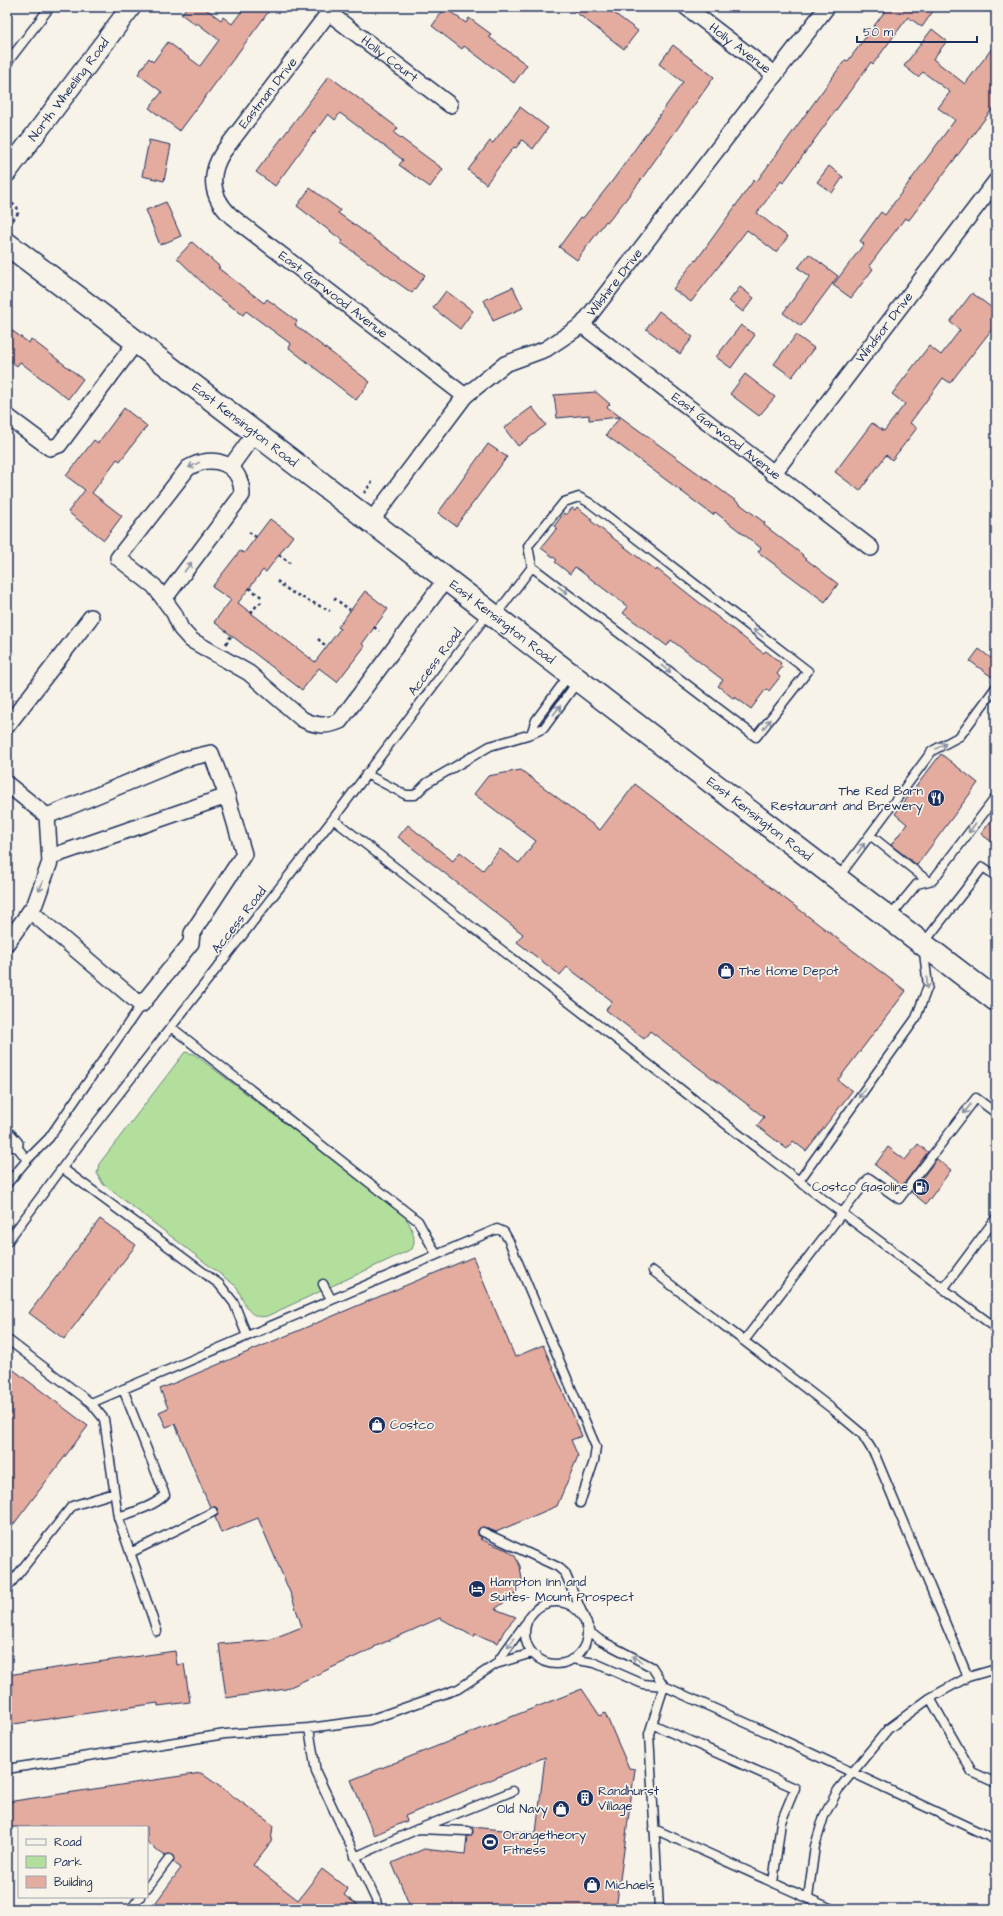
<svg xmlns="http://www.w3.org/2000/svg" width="1003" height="1916" viewBox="0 0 1003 1916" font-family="'Architects Daughter',sans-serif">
  <rect width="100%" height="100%" fill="#f7f3e8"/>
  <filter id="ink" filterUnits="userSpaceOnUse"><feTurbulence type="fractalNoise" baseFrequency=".025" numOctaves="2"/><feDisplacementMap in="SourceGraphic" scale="8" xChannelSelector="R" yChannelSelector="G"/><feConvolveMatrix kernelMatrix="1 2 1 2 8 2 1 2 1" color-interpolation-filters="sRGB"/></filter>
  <g filter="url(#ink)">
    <path fill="#b3df9d" stroke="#67877e" d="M185 1052 194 1054 402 1212C409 1222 418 1237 412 1249L267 1316C249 1321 243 1301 237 1287L103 1184 97 1173 99 1164Z"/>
    <path fill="#e4ab9f" stroke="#1b2f5e" d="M187 7H203L221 20 223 17 232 24 245 7H272L180 131 149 108 162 92 138 74 149 58 153 62 168 42 200 66 219 40 197 23 196 25 181 14Z
      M569 7H606L638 31 624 49Z
      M888 7H936L922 27 908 17 873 64 871 62 783 183 781 181 757 213 788 237 776 252 747 230 691 302 673 289 695 260 696 261 754 180 757 181 845 60 848 61Z
      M445 8 466 23 469 18 491 34 489 37 527 65 514 83 464 46 462 49 432 26Z
      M932 29 947 41 933 59 965 84 996 43V104L909 220 905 218 869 266 873 269 851 298 833 285 864 244 860 241 881 212 885 215 955 120 938 108 950 92 923 72 918 77 904 66Z
      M673 45 714 77 638 184 608 222 606 221 577 260 559 247 581 217 583 218 613 180 683 82 659 64Z
      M329 76 398 128 394 133 443 169 430 187 399 165 403 160 340 113 335 120 328 114 275 186 256 172Z
      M520 107 548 128 533 149 522 140 516 148 514 147 486 184 468 170 490 141 493 143Z
      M149 140 171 145 164 181 142 176Z
      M829 166 843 177 832 193 817 182Z
      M310 188 340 210 338 213 425 275 412 293 341 243 343 241 297 206Z
      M166 202 181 236 160 245 146 210Z
      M192 242 220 267 218 268 264 303 267 299 297 321 295 325 370 382 356 400 289 348 291 344 246 311 243 315 213 293 177 258Z
      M809 254 838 276 801 326 783 313 810 276 798 268Z
      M513 287 523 308 493 321 484 300Z
      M740 287 754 298 743 312 729 301Z
      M446 291 473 311 460 329 433 308Z
      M972 293 996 311V324L950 383 943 378 910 423 917 428 892 460 886 455 860 491 835 472 872 423 884 431 905 404 892 394 929 346 941 355 960 330 950 322Z
      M659 311 693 337 680 354 646 329Z
      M741 325 755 335 731 368 716 357Z
      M7 327 29 343 31 339 83 379 68 399 20 362 17 366 7 358Z
      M796 335 814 348 792 377 774 364Z
      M745 374 775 397 759 416 730 394Z
      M596 392 610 404 607 407 736 501 765 523 764 525 803 555 802 556 838 584 825 602 758 552 761 548 715 512 713 515 606 435 620 417 589 420V415L557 418 554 395Z
      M532 407 546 425 518 446 504 428Z
      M124 408 147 426 120 461 117 459 92 493 122 516 104 540 68 512 85 490 66 476 94 440 98 443Z
      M488 444 507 457 456 526 438 513Z
      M577 507 592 519 591 521 656 571 657 569 763 653 766 651 781 663 780 665 782 667 777 674 780 677 769 691 766 689 751 709 735 697 734 699 718 686 723 680 671 640 667 646 623 613 628 607 575 567 570 574 555 562 557 560 541 548 557 528 554 526 564 513 566 515 572 508 575 510Z
      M270 519 293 536 266 572 263 570 238 603 315 662 340 629 338 627 365 591 388 609 362 644 365 646 337 682 319 668 302 690 214 622 231 600 212 587 240 551 244 553Z
      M979 649 996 662V680L970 661Z
      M941 754 978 783 917 865 891 845 907 824 895 814Z
      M521 770 600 830 635 784 906 991 838 1080 852 1091 806 1151 793 1141 787 1149 757 1126 764 1117 650 1031 644 1039 606 1010 612 1001 567 967 560 975 517 942 523 934 398 837 408 825 453 861 460 852 483 870 500 849 519 863 536 841 474 794 488 776Z
      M996 814V845L981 834Z
      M918 1144 928 1152 902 1186 875 1165 888 1147 905 1160Z
      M937 1159 951 1170 926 1204 911 1192Z
      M100 1219 136 1245 64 1339 29 1313Z
      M473 1257 515 1357 543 1345 582 1436 571 1440 578 1456 557 1506 496 1532 483 1527 478 1530V1535L482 1538 480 1539 507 1550 515 1556 520 1566 522 1580 518 1590 513 1596 495 1609 516 1617 504 1631 498 1643 475 1634 474 1637 440 1618 374 1647V1648L286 1689 226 1698 219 1644 269 1640 302 1627 292 1597 258 1518 221 1533 215 1517 218 1515V1510L216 1507H210L175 1424 166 1427 159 1412 168 1408 160 1389Z
      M7 1365 88 1426 7 1533Z
      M175 1651 177 1665 184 1664 190 1702 158 1706V1703L7 1725V1675Z
      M582 1689 600 1716 605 1713 629 1768 635 1769 616 1909H411L392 1863 424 1849 465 1854 467 1836H471L473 1832 471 1827 536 1833 545 1757 405 1816 407 1821 374 1835 351 1780Z
      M201 1773 273 1825 271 1842 253 1865 298 1900 322 1869 348 1889 344 1895 363 1909H151L181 1868 173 1862V1855L169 1854 165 1856 147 1842V1827H7V1802Z"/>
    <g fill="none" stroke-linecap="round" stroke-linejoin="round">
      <defs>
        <path id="service" d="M7 63 50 7
          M495 616 532 567 528 546 564 502 579 497 590 503 808 671 756 737 532 567
          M531 734 536 720 569 675
          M366 774 406 795H415L427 783 490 746 531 734 544 728 578 681
          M333 819 799 1181 996 1328
          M870 835 928 881
          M838 878 932 751 960 736 996 687
          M889 918 917 884 933 880 996 797
          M171 1027 418 1221 436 1254
          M27 1160 49 1138 141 1005
          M62 1168 219 1284 234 1303 247 1336
          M799 1181 916 1018 928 986 923 944 983 867 996 876
          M7 1184 27 1160 15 1144
          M7 1242 83 1140 333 819 489 612
          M653 1271 831 1408 862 1434 875 1455 968 1677
          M323 1284 331 1299
          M943 1289 996 1218
          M7 1339 91 1403 104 1419 118 1517 157 1631
          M744 1341 869 1178 899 1199 976 1098 996 1113
          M91 1403 497 1229 504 1232 509 1241 596 1447 594 1461 580 1503
          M118 1517C133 1512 153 1507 165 1495L123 1389
          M483 1532 558 1567 565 1573 591 1633 600 1640 652 1667 664 1686
          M130 1553 213 1512
          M7 1588 72 1506 114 1493
          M525 1633a31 31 0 1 1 62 0a31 31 0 1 1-62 0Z
          M572 1659 595 1663 643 1684 664 1686 753 1726 992 1838H996
          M496 1664 525 1624
          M930 1698 972 1772 996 1783
          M652 1724 795 1788 781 1822 773 1883
          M309 1728 316 1772 376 1900 378 1909
          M7 1769 225 1734 309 1728 369 1720 458 1689 496 1664 532 1653
          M421 1828 513 1791
          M654 1829 832 1909
          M355 1857 418 1829 468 1831
          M147 1888 169 1859
          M808 1898 815 1846 824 1816 838 1790 888 1729 930 1698 968 1677 996 1669
          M131 1909 140 1897
          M659 1909 649 1734 664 1686"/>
        <g id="minor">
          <path id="s1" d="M333 7 223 152C208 175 211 197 231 216L465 396"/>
          <path id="s2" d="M686 7 775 75"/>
          <path id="s3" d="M329 13 450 105"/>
          <path id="s4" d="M582 325 871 548"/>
          <path d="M7 416 50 448 59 445 136 342"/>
          <path d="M231 466 255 433"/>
          <path id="s5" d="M773 474 996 181"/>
          <path id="s6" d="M371 521 465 396 505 364 546 349 582 325 827 7"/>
          <path d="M165 598 242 495C242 463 213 453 188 468L118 558 154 586 174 613 181 629 191 640 249 673 302 719C315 726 326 727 340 721L446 579"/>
          <path d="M7 726 91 617"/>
          <path d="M7 784 47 816 50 862 35 904 7 943"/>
          <path d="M47 816 185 759 211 753 227 796"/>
          <path d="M30 911 141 1005 191 943 192 933 244 854 227 796 50 857"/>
          <path d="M7 1135 15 1144"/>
        </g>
        <g id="tertiary">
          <path id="s7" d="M7 172 131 7"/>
        </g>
        <g id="secondary">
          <path id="s8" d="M7 244 100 314 996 1000"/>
        </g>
      </defs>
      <use href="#service" stroke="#1b2f5e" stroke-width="11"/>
      <use href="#minor" stroke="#1b2f5e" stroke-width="18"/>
      <use href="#tertiary" stroke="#1b2f5e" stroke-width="22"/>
      <use href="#secondary" stroke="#1b2f5e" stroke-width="25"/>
      <path stroke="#1b2f5e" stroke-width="2.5" stroke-dasharray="3 3" stroke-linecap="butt" d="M7 200 17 207 18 213 9 225
        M364 493 372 482
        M249 532 256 537
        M279 555 290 563
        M277 581 291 592 330 611
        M249 588 263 598
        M334 598 350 610
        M251 613 257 605 262 602
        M374 627 379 631
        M318 639 327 647
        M226 644 231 636"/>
      <use href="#service" stroke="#f7f3e8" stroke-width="8"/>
      <use href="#minor" stroke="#f7f3e8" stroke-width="15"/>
      <use href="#tertiary" stroke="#f7f3e8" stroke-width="19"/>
      <use href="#secondary" stroke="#f7f3e8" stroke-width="22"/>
    </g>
    <defs><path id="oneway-shaft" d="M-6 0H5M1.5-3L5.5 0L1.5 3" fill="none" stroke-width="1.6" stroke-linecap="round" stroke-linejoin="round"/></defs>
    <g stroke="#8991a3">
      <use href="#oneway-shaft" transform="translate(194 465) rotate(154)"/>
      <use href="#oneway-shaft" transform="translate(188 567) rotate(-53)"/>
      <use href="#oneway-shaft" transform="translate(563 590) rotate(37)"/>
      <use href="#oneway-shaft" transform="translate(758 633) rotate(-142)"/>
      <use href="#oneway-shaft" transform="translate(666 669) rotate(37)"/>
      <use href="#oneway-shaft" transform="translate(557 710) rotate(-53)"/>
      <use href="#oneway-shaft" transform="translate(767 724) rotate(-52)"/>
      <use href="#oneway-shaft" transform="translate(941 746) rotate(-29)"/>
      <use href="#oneway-shaft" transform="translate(972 828) rotate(127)"/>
      <use href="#oneway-shaft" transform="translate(861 848) rotate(-54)"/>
      <use href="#oneway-shaft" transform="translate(41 886) rotate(111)"/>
      <use href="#oneway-shaft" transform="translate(927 983) rotate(90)"/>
      <use href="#oneway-shaft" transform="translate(862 1093) rotate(126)"/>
      <use href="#oneway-shaft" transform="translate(967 1109) rotate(127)"/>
      <use href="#oneway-shaft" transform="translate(511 1643) rotate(126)"/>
      <use href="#oneway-shaft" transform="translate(637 1659) rotate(-152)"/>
    </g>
  </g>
  <defs>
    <symbol id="restaurant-disc" viewBox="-11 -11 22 22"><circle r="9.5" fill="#1b2f5e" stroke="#f7f3e8"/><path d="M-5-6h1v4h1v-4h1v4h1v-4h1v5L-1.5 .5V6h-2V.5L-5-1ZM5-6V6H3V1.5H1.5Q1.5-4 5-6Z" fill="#fff"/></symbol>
    <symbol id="shop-disc" viewBox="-11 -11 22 22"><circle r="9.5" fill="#1b2f5e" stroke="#f7f3e8"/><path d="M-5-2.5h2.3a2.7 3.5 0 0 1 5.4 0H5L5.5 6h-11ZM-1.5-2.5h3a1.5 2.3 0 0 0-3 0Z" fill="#fff"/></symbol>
    <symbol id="fuel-disc" viewBox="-11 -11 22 22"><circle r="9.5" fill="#1b2f5e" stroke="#f7f3e8"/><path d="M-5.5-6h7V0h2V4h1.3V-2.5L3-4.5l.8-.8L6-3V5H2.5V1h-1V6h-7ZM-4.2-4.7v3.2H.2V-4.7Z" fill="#fff"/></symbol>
    <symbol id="hotel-disc" viewBox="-11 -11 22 22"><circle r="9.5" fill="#1b2f5e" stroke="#f7f3e8"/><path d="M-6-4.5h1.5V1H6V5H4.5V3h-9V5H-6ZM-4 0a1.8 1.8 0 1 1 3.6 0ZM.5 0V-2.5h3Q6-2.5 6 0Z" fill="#fff"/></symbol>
    <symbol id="building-disc" viewBox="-11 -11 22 22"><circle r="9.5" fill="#1b2f5e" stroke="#f7f3e8"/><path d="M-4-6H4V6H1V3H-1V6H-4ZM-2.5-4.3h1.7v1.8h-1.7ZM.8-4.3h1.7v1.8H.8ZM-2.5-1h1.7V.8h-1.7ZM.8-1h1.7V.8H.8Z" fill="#fff"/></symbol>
    <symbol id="stadium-disc" viewBox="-11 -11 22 22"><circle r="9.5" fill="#1b2f5e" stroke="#f7f3e8"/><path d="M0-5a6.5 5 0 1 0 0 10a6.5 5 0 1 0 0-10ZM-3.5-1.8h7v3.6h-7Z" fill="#fff"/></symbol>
  </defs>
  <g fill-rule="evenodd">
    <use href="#restaurant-disc" x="926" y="788" width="20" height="20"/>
    <use href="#shop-disc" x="716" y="961" width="20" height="20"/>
    <use href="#fuel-disc" x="911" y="1177" width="20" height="20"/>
    <use href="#shop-disc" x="367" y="1415" width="20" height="20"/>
    <use href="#hotel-disc" x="467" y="1579" width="20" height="20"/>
    <use href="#building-disc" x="575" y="1788" width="20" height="20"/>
    <use href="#shop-disc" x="551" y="1799" width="20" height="20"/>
    <use href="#stadium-disc" x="480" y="1832" width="20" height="20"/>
    <use href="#shop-disc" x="582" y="1875" width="20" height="20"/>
  </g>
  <g text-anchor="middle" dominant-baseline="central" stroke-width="3.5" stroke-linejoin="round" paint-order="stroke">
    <g font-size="13" fill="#1b2f5e" stroke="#f7f3e8">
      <text stroke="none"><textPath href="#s2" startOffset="68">Holly Avenue</textPath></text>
      <text stroke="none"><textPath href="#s3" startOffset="76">Holly Court</textPath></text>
      <text stroke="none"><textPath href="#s7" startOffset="103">North Wheeling Road</textPath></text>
      <text transform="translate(268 93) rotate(-52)">Eastman Drive</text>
      <text stroke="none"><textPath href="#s6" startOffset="348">Wilshire Drive</textPath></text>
      <text stroke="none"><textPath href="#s1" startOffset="382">East Garwood Avenue</textPath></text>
      <text stroke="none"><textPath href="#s5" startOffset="184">Windsor Drive</textPath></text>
      <text stroke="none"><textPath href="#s8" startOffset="299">East Kensington Road</textPath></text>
      <text stroke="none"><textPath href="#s4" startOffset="182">East Garwood Avenue</textPath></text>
      <text stroke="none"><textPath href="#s8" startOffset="623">East Kensington Road</textPath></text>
      <text transform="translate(435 662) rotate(-53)">Access Road</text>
      <text stroke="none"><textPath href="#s8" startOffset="947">East Kensington Road</textPath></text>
      <text transform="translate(239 920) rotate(-52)">Access Road</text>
    </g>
    <g font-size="13" fill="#1b2f5e" stroke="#f7f3e8" text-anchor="start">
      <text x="923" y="791" text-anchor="end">The Red Barn<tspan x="923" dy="15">Restaurant and Brewery</tspan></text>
      <text x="739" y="971">The Home Depot</text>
      <text x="908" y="1187" text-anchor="end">Costco Gasoline</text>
      <text x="390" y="1425">Costco</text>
      <text x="490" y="1582">Hampton Inn and<tspan x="490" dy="15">Suites- Mount Prospect</tspan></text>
      <text x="598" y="1791">Randhurst<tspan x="598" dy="15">Village</tspan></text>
      <text x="548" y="1809" text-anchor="end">Old Navy</text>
      <text x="503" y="1835">Orangetheory<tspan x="503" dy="15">Fitness</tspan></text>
      <text x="605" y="1885">Michaels</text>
    </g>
  </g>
  <rect width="1003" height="1916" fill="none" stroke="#f7f3e8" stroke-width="24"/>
  <rect x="12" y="12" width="979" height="1892" fill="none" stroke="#1b2f5e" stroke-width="1.5" filter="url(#ink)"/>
  <rect x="18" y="1826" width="130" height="72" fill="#f7f3e8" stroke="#9fa5b1"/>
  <rect x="26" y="1839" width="20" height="6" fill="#f7f3e8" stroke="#9fa5b1"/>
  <text x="54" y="1846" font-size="12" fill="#1b2f5e">Road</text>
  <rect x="26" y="1856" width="20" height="12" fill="#b3df9d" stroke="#9fa5b1"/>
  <text x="54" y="1866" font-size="12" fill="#1b2f5e">Park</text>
  <rect x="26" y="1876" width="20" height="12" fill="#e4ab9f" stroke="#9fa5b1"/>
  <text x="54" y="1886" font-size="12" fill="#1b2f5e">Building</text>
  <path d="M857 36v6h120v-6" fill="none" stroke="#1b2f5e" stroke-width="2"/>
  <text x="863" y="36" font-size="12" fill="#1b2f5e" stroke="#f7f3e8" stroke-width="3" paint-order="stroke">50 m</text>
</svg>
